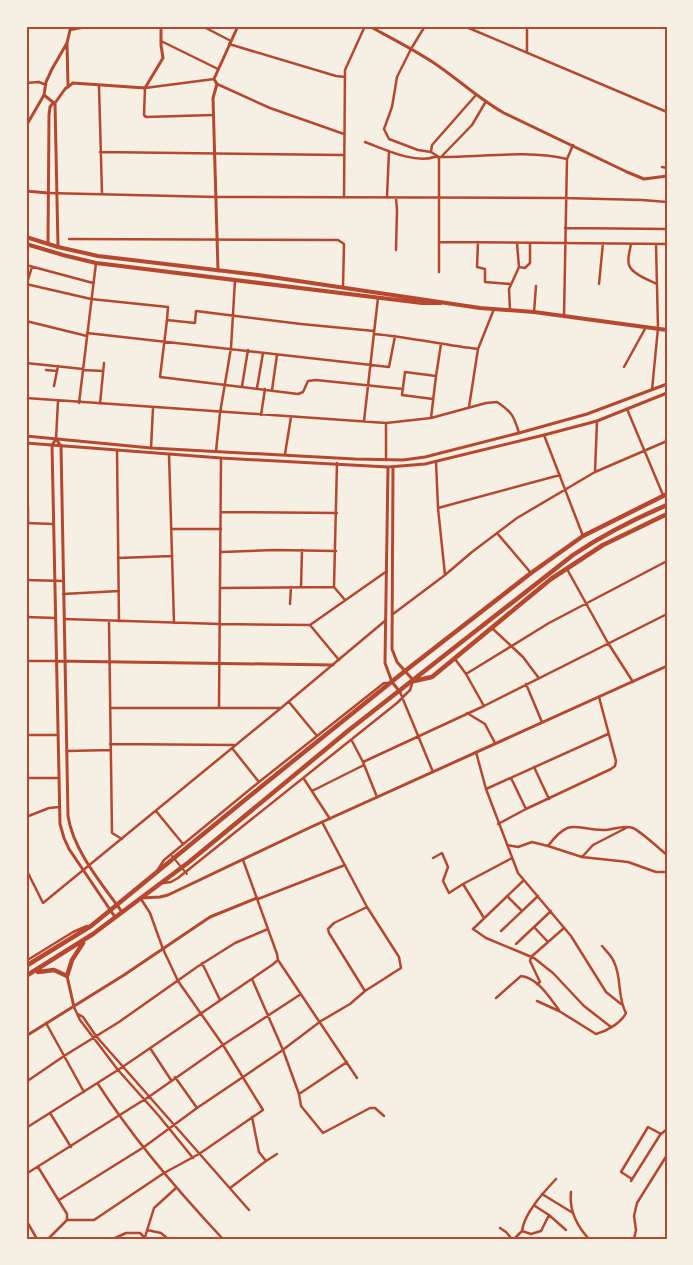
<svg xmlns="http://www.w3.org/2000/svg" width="693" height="1265" viewBox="0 0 693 1265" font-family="Mulish,sans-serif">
  <rect width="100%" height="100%" fill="#f6efe4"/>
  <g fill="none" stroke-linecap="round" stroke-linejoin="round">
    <path stroke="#b5482f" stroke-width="2" d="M172 856 187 874"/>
    <path stroke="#b5482f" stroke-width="2.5" d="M202 26 231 41
      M425 26 411 49 397 77 392 107 384 129 389 139 418 150 431 152 439 157V272
      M464 26 667 112
      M70 30 91 26
      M161 41 218 69
      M229 44 336 76 345 77
      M527 52V26
      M26 83 39 82 46 85
      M217 84 270 108 344 134
      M99 86 102 194
      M213 115 146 117 144 115 145 88 214 79
      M365 142C384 149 415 164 434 157 478 158 524 149 567 159
      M100 152 344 155
      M431 152 432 145 476 95
      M441 157 472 125 485 103
      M662 167 667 168
      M48 193 216 197 565 198 642 200 667 202
      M387 197 389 151
      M344 198 345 70 365 26
      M396 198 397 210 396 250
      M565 228 667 229
      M69 239 338 240 344 244 343 287
      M440 242 667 244
      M478 242 477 267 485 269V282L511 284
      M631 244C630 250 627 259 629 265 632 274 649 280 657 284
      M26 265 93 283
      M519 267 525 268 530 263V243
      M27 283 32 267
      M26 284 91 299 168 307 167 320
      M599 284 603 243
      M510 310 509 289 519 267 517 243
      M534 312 536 286
      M564 316 567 159 573 145
      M26 321 87 336
      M374 331 301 324 196 311 195 323 167 320 160 377 298 394 303 392 308 381 316 380 403 389
      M87 333 389 367 395 336
      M374 334C409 337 443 345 478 349
      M26 363 83 369
      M624 367 646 327
      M46 370 57 371
      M83 370 103 371
      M54 386 58 366
      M242 386 248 350
      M257 388 263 353
      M272 390 277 355
      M652 390 658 328 656 244
      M26 398 386 423 431 418 486 403 497 402C512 412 514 416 519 433
      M433 399 402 395 405 372 436 376
      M79 403 96 263
      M100 404 104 363
      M469 407 478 349 494 309
      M627 409 663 495
      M261 415 265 389
      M431 418 436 376 441 344
      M364 421 378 298
      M544 435 583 536
      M56 439 58 401
      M151 448 153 408
      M117 450 119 621
      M216 451 220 413 231 348 235 280
      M169 454 174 623
      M285 454 291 417
      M386 460V423
      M436 462 438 508 445 575
      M337 463 334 587 345 600
      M595 472 597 421
      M28 507V523
      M438 508 560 475
      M221 512 337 513
      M26 523 53 524
      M171 529H221
      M497 533 531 573
      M221 552 275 550 336 551
      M118 558 172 556
      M567 569 608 643 633 682
      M26 580 63 581
      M301 587 302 550
      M221 588 334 587
      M63 594 119 591
      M290 604 291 587
      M393 614 445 575 472 552 517 518 595 472 667 441
      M26 617 55 618
      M64 619 220 624 310 625 387 571
      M109 621 112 833 122 839
      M310 625 339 660
      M493 629 523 657 538 677
      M455 659 466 674 484 706
      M26 661H56
      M466 674 549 623 667 561
      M526 684 542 722
      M400 692 433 772
      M289 702 317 736
      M219 707 221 458
      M110 708H281
      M467 713 485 724 495 743
      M26 735H58
      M352 741 363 762 377 797
      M110 744 234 745
      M232 748 259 782
      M67 751 111 750
      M476 752 486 789 518 873 571 936 606 992 621 1004
      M363 762 484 706 667 614
      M534 767 549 799
      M26 778H59
      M511 778 526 809
      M304 779 330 819
      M486 789 608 734
      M312 791 364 765
      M156 811 183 844
      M26 817 49 808 59 807
      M498 824 526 809 611 769 615 766 616 761 599 697
      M507 845 518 847 532 842 548 846C571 815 576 831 606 830 615 829 625 825 633 828 640 831 661 850 667 855
      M548 846 582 857 628 862 656 872H667
      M582 857 593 845 626 828
      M433 858 442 853 448 867 443 881 449 893 463 884 484 918
      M26 869 43 903 281 708 386 620
      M157 871 164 860 259 782 384 683H389
      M524 880 473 929 486 938 534 958 553 973 584 1006 611 1027
      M163 883 171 882 178 878 397 703 410 690 413 681
      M463 884 512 858
      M507 896 522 911
      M258 899 345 865
      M534 927 548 942
      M501 931 538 896
      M516 944 551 911
      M278 960 357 1078
      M26 961 73 932 87 926
      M202 963 220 1000
      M252 979 283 1050 299 1094 301 1106 323 1133 370 1108H375L384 1116
      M537 984 540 982 530 961 531 957 564 928
      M365 991 329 933 328 929 334 923 367 907
      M496 998 521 976C538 978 549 997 559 1010
      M537 1001 559 1011 596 1034C607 1031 621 1023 626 1013 617 997 622 978 614 962 612 956 606 951 602 946
      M74 1007 80 1020 118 1070 159 1116 193 1158
      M78 1014 83 1017 96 1036 249 1210
      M46 1023 84 1092
      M150 1048 171 1080
      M175 1077 197 1108
      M26 1082 64 1056 119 1022 197 967 235 943 268 929
      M98 1084C134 1140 177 1190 222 1238
      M299 1094 347 1062
      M50 1113 71 1147
      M26 1128 118 1070 272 965 278 960 277 954 243 860
      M266 1161 277 1154
      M38 1167 67 1214V1220L48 1239
      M26 1174 150 1096 223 1045 301 994
      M632 1179 621 1172 648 1127 661 1134
      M631 1181 660 1135 667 1129
      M230 1188 266 1161 259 1152 252 1117
      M571 1192C569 1210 577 1226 589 1239
      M542 1194 573 1213
      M59 1200 144 1147 197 1108 280 1052 321 1021 350 1004 365 991 401 968 399 957 367 907 322 822
      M535 1206 549 1215
      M26 1220 37 1239
      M67 1220H94L164 1173 199 1154 263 1110 223 1045 178 981 163 949 150 913 141 899
      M500 1228 506 1232 512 1239
      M147 1230 161 1233 168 1239
      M522 1231C524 1213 544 1192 556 1179
      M145 1237 154 1208 176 1188
      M113 1239 126 1233H140L146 1239
      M514 1239 522 1231 531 1234 541 1231 549 1215 566 1230
      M634 1239 636 1230 634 1216 637 1203 667 1155"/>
    <path stroke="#b5482f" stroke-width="3" d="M369 26C391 38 413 49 434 63 458 79 479 99 504 113L627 172 644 179 667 176
      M67 43 68 86
      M44 95 54 103
      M55 103 65 89 73 83 145 88 163 58 161 45V26
      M55 103 58 247
      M26 126 44 95 46 82 52 69 67 43 71 26
      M26 191 48 193
      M48 244 49 115 50 107 53 103
      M218 271 213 98 217 84 214 79 238 26
      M26 436 151 448 355 459 403 460 425 457 519 433 587 414 667 384
      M26 443 221 458 388 467 425 464 544 435 597 421 667 393
      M388 467 385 663 392 682 400 692
      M393 467 392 649 397 662 413 680
      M56 661 333 665
      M141 898 160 897 168 895 311 827 667 666
      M115 917 69 849 64 838 60 824 52 445 56 439 61 446 68 816C73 850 102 884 122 912
      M67 976 74 1007
      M26 1036 124 975 210 917 257 898"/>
    <path stroke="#b5482f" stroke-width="4" d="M26 237 58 247 98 256 258 275 480 308 534 312 667 330
      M26 244 63 255 96 263 422 303H441"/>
    <path stroke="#b5482f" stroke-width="4.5" d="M414 681 432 677 551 579 603 545 667 514
      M26 966 91 926 262 786 405 671 531 573 583 536 667 494
      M38 972 54 970 67 976 72 960 83 943
      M26 976 93 934 189 862 349 730 573 555C603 535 634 519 667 505"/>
  </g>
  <rect width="693" height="1265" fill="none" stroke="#f6efe4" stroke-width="55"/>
  <rect x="28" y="28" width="638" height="1210" fill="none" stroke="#b5482f" stroke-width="2"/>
</svg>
